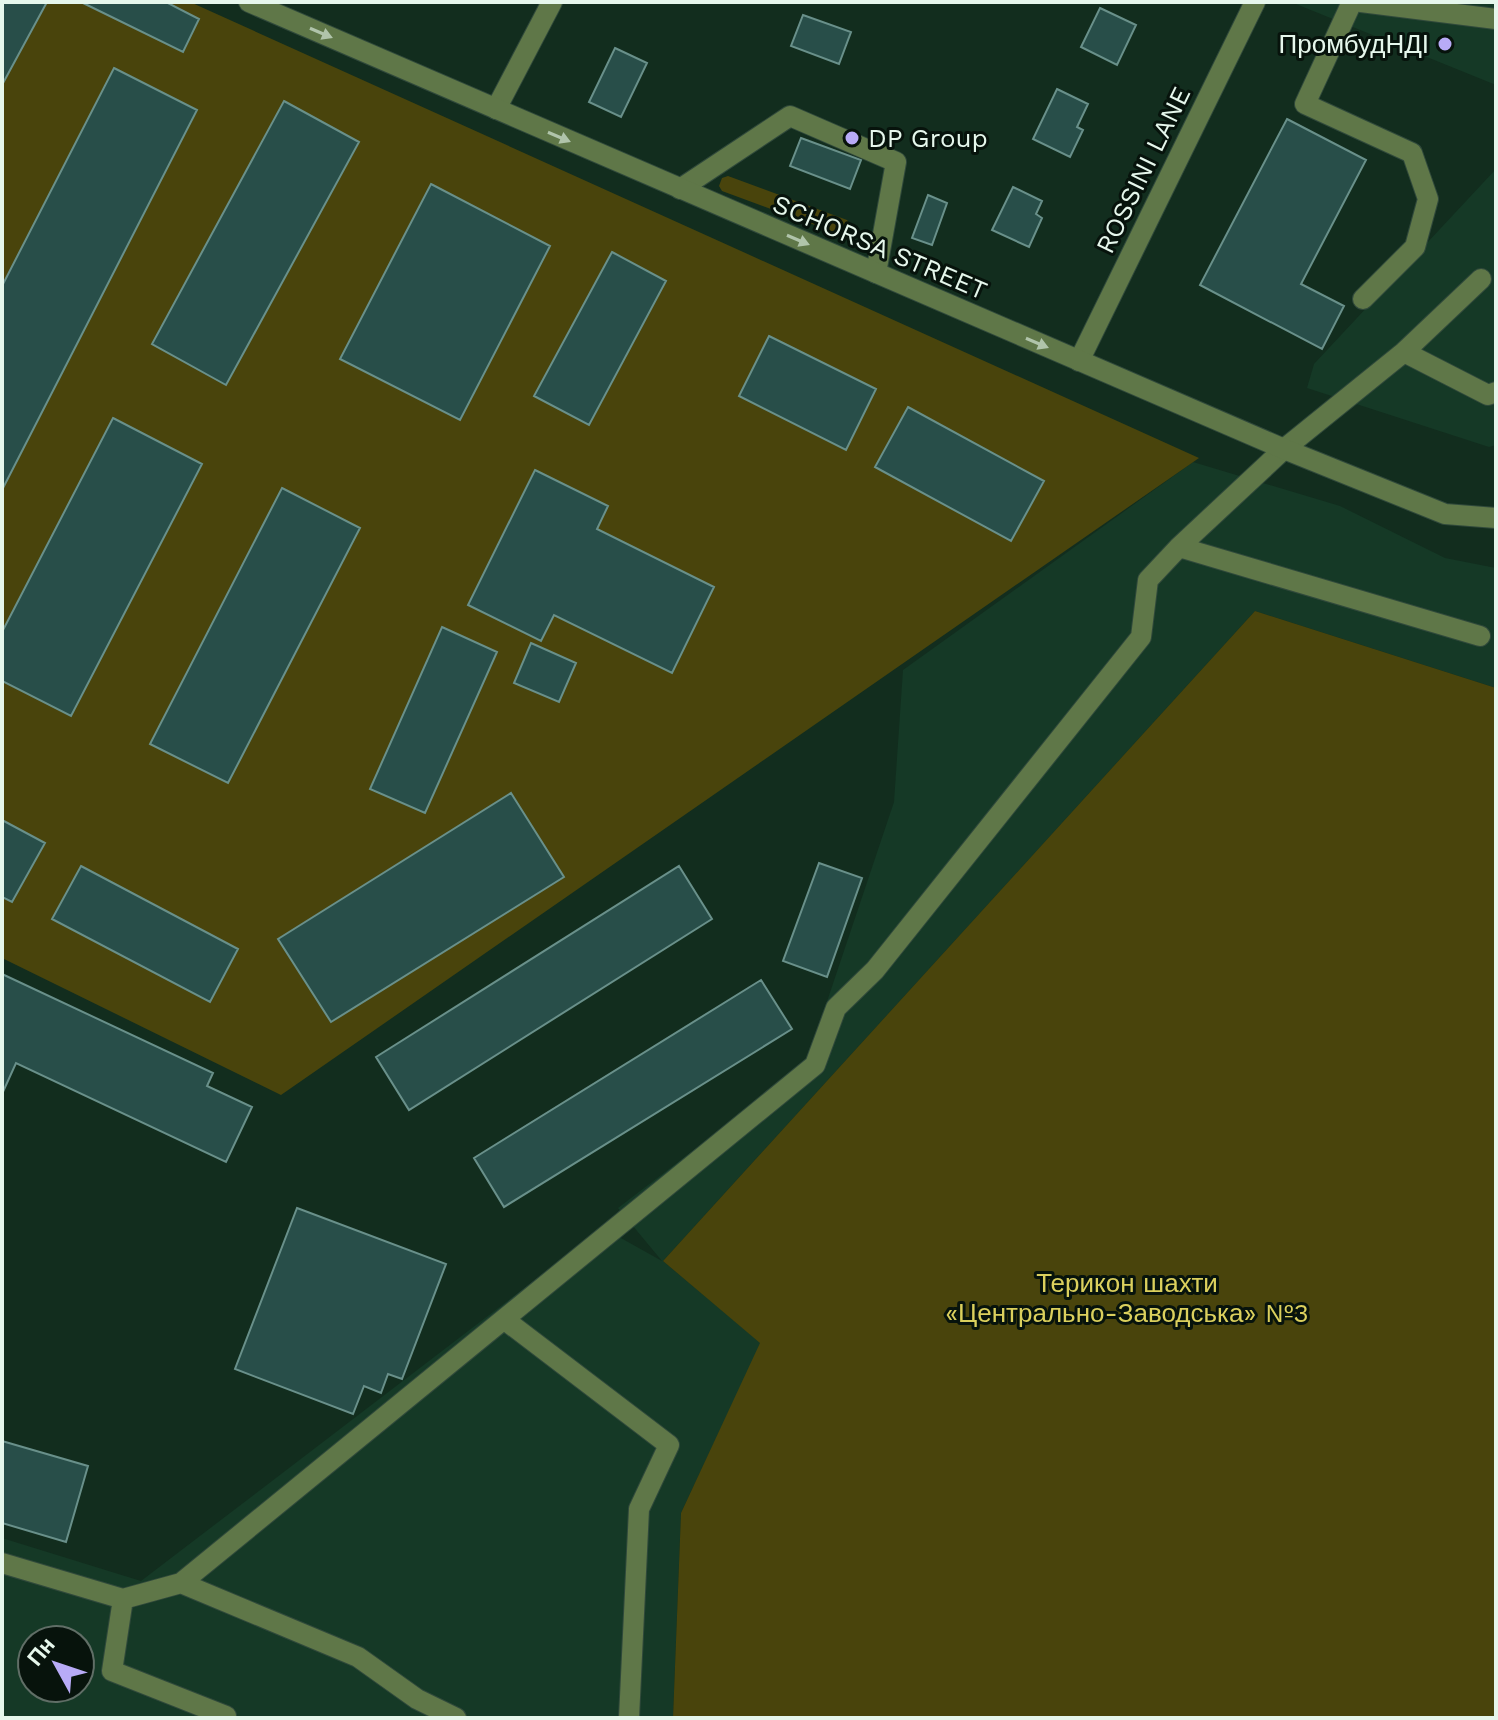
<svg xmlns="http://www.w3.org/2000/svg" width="1498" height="1720" viewBox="0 0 1498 1720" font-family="'Work Sans',sans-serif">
  <rect width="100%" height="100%" fill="#122d1e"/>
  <path fill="#153926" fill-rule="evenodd" d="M1291 2H1496V85Z
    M1496 169V445L1489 447 1307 388 1314 364Z
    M1193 462 1340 506 1445 558 1496 568V688L1255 611 663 1261 761 1343 681 1513 673 1718H2V1538L141 1581 603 1228 662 1261 618 1208 806 1064 894 802 903 670ZM32 1640H80V1688H32Z"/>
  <path fill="#49440c" d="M2 2H190L1199 458 281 1095 2 958Z
    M728 176 847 220 851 226 849 233 842 235 722 191 719 186 722 178Z
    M1255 611 1496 688V1718H673L681 1513 760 1343 663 1261Z"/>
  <path fill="#284e49" stroke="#69908a" stroke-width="2" d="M2 2H47L2 85Z
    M81 2H166L199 19 183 52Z
    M1100 8 1136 25 1117 65 1081 47Z
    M803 15 851 32 839 64 791 46Z
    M615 48 647 63 621 117 589 102Z
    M114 68 197 110 2 490V286Z
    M1057 89 1088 104 1077 127 1083 130 1070 157 1033 139Z
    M284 101 359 142 226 385 152 344Z
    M1287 119 1366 160 1301 284 1344 306 1322 349 1200 285Z
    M801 138 861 160 850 189 790 166Z
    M431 184 550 246 460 420 340 359Z
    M1013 187 1042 201 1036 214 1042 218 1029 247 992 230Z
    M928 195 947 203 932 245 912 238Z
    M612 252 666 281 589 425 534 396Z
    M769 336 876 389 846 450 739 396Z
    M908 407 1044 481 1011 541 875 467Z
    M113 418 202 464 71 716 2 681V632Z
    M535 470 608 506 597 529 714 587 672 673 554 615 541 641 468 605Z
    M282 488 360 528 228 783 150 744Z
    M442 627 497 652 425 813 370 789Z
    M531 643 576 663 559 702 514 683Z
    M511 793 564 877 331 1022 278 939Z
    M2 820 45 843 12 902 2 897Z
    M819 863 862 878 827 977 783 961Z
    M81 866 238 949 210 1002 52 919Z
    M679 866 712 919 409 1110 376 1057Z
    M2 974 213 1073 207 1086 252 1107 226 1162 16 1063 2 1094Z
    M761 980 792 1029 504 1207 474 1158Z
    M297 1208 446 1264 402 1379 388 1374 381 1393 364 1386 353 1414 235 1369Z
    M2 1441 88 1466 66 1542 2 1523Z"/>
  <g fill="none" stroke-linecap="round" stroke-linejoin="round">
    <defs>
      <path id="service" d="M1352 2 1305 104 1412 153 1428 199 1415 247 1363 299
        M1361 2 1496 19
        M680 189 790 116 896 162 876 273
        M1404 352 1488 395 1496 392
        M1179 547 1480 636
        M505 1320 669 1445 639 1509 629 1718
        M2 1563 123 1599 181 1583 815 1065 836 1008 875 970 1141 637 1148 580 1179 547 1284 449 1404 352 1481 279
        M181 1583 358 1657 417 1699 456 1718
        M123 1599 112 1671 226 1716"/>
      <path id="minor" d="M496 109 552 2
        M1079 361 1255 2"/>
      <path id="tertiary" d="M249 2 1284 449 1445 514 1496 518"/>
    </defs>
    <use href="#service" stroke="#30493b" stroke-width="22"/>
    <use href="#minor" stroke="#30493b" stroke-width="22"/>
    <use href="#tertiary" stroke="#30493b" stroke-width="22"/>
    <use href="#service" stroke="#5f7748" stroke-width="20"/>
    <use href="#minor" stroke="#5f7748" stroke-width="20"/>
    <use href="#tertiary" stroke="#5f7748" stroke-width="20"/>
  </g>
  <defs><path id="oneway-solid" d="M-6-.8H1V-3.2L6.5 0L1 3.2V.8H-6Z" transform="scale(2)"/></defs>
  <g fill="#b0c4aa">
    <use href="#oneway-solid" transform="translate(321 33) rotate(23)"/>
    <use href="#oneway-solid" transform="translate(559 137) rotate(23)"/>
    <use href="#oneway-solid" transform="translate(798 240) rotate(23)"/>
    <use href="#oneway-solid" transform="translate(1037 343) rotate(23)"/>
  </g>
  <g fill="#b8abf7" stroke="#07130c" stroke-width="3">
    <circle cx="1445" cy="44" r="8"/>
    <circle cx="852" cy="138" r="8"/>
  </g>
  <g text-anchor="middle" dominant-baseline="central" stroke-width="6" stroke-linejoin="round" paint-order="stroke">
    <g font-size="26" fill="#e6f7ec" stroke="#07130c" text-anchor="end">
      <text x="1429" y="44">ПромбудНДІ</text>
      <text x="868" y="138" text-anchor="start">DP Group</text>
    </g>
    <g font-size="26" fill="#e6f7ec" stroke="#07130c">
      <text transform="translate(1143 170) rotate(-64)">ROSSINI LANE</text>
      <text transform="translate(880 247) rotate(23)">SCHORSA STREET</text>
    </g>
    <g font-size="26" fill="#dbd05d" stroke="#07130c">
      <text x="1127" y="1283">Терикон шахти<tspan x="1127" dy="30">«Центрально-Заводська» №3</tspan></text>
    </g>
  </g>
  <rect width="1498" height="1720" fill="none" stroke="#e6f7ec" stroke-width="8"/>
  <g transform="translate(56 1664) rotate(310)"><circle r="38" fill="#07130c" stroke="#606e66" stroke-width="2"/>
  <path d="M0-6L14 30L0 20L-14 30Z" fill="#b8abf7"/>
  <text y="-12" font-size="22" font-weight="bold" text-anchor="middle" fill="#e6f7ec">Пн</text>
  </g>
</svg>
